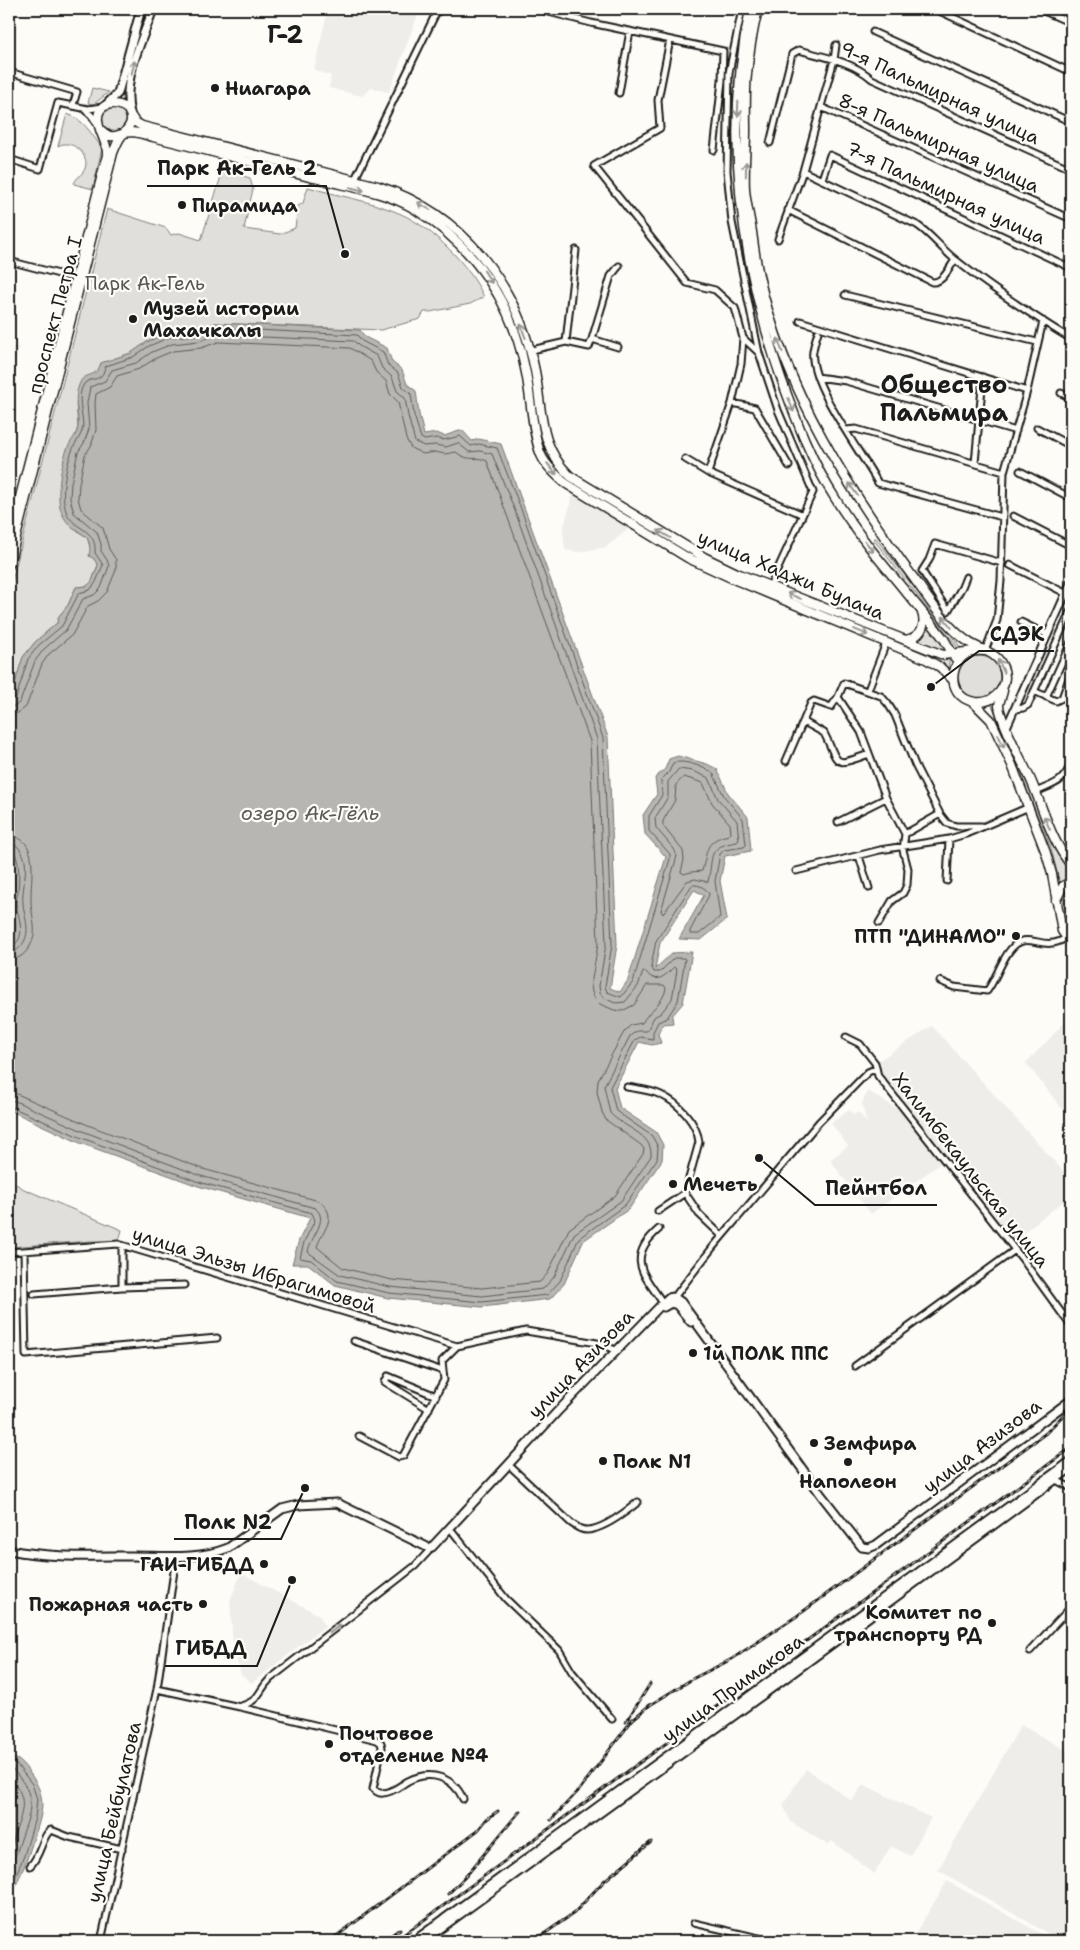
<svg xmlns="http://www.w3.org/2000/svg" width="1080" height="1950" viewBox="0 0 1080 1950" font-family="'Shantell Sans',sans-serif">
  <rect width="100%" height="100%" fill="#fdfcf7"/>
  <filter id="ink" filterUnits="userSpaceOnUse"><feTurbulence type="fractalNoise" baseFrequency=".02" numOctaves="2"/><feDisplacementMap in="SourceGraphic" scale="10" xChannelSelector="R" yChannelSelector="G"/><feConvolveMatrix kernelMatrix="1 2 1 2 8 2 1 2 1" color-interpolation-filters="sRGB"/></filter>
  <g filter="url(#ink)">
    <path fill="#eeede9" d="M328 9H420L389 92 371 88 362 96 329 88 331 76 314 70Z
      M9 345 19 348 9 384Z
      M573 494 606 513 631 527 606 547 579 552 565 550 563 530Z
      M1071 1016V1120L1026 1063Z
      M932 1026 1071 1180V1195L1013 1241 878 1072V1061Z
      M868 1091 902 1112 941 1163 871 1214 830 1160 848 1146 831 1123 849 1110 854 1115 858 1112 867 1123 862 1103Z
      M241 1573 319 1615 325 1626 252 1683 241 1675 233 1646 230 1601Z
      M1021 1725 1071 1753V1941H1061L938 1870Z
      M806 1769 852 1801 863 1784 931 1818 910 1856 891 1846 874 1874 832 1841 828 1845 791 1822 783 1805Z
      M947 1881 1054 1941H911Z"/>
    <path fill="#e0dfdb" stroke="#7e7e7c" d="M92 88 109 92 94 104 88 103Z
      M101 120a13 13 0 1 1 26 0a13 13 0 1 1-26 0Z
      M67 114C84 119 92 135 102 148L93 189 74 184C76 176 85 175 86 164 86 151 70 139 58 146Z
      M223 170 250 178 253 189 244 229 280 234 295 228 298 206 303 203 308 187C338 196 372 201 401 214 433 228 470 266 484 297L470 304 430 312H424L420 319 381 330 215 323 197 330 169 332 147 342 131 353 101 363 98 372 93 375 76 403 78 427 74 439 68 447 60 481 72 528 87 537 93 558 98 565 92 581 87 586 76 587 68 605 59 616 57 623 36 641 23 657 9 702V593L107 209 166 228 171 235 179 233 201 240Z
      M874 538H876L961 648 959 649 874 540Z
      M926 625H928L945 645 947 652 937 651 918 643Z
      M892 640 939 658 949 659V671L938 661Z
      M958 677a21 21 0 1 1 42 0a21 21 0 1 1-42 0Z
      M992 705 1055 846 1071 875V878L1060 884 1051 848Z
      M1071 891V907L1064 905 1063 896Z
      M9 1180 24 1189 122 1230 119 1241H90L9 1247Z"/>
    <path fill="#b7b6b2" stroke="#797876" d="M215 323 360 330 365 337 387 348 392 362 402 370 407 384 416 391 419 414 424 435 437 433 444 436 462 430 472 441 479 439 501 444 608 737 617 945 610 988 620 992 628 980 666 857 645 834 643 815 657 794 655 778 665 769 669 759 678 756 707 764 717 769 728 793 748 817 751 851 725 856 720 881 727 919 701 940 679 939 704 895 694 890 660 943 655 969 672 953 692 952 683 1003 672 1016 673 1023 663 1024 658 1034 661 1043 652 1045 639 1042 615 1088 620 1108 656 1132 663 1145 662 1160 629 1209 583 1241 564 1284 550 1299 482 1307 388 1298 335 1285 308 1264H292L299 1240 310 1218 198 1186 80 1143 9 1110V964L10 959 9 945 15 934 16 924 11 905 14 869 9 851V702L23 657 36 641 57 623 59 616 68 605 76 587 87 586 92 581 98 565 93 558 89 556C90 550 91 544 87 538 85 535 80 533 78 531 66 524 60 514 59 500 58 486 62 460 68 447 71 440 77 435 78 427 79 412 73 399 79 385 84 370 95 381 101 363L131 353 147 342 169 332 197 330Z
      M9 1756C18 1758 24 1764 29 1772 49 1798 42 1814 33 1841 29 1853 26 1863 21 1874 16 1883 16 1890 9 1898Z"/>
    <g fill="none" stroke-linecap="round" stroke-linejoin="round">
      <path stroke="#5a5a58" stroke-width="1" d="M9 701 16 698 28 659 39 645 62 626 79 593 90 590 96 582 103 565 95 553C97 527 73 531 66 511 60 494 66 467 72 451 75 442 82 436 83 426 83 414 76 395 84 384 89 378 95 381 101 376 104 373 104 369 106 366L133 357 149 346 170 337 198 335 216 328 357 335 362 341 383 352 388 365 398 373 403 387 411 394 414 415 421 438 425 440 436 438 444 440 460 436 471 446 479 444 497 448 521 509 603 738 612 945 605 986 607 992 621 997 633 982 670 859V854L649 831V816L662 795 661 780 669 772 673 763C684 759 703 767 713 773L724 796 743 819 746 845 744 847 724 850 720 854 715 881 720 917 699 934H690V931L709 895C708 889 699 884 692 885L656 941 651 966 654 972H660L674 958H683L685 959 678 1001 667 1018 658 1022 653 1032V1039L640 1037 635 1040 610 1087 616 1111 652 1136 658 1147 657 1159 625 1205 579 1238 560 1281 547 1295 482 1302 389 1293 337 1281 311 1260 300 1258 304 1242 315 1220 312 1213 199 1182 82 1138 9 1106
        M9 707 15 706 20 702 35 661 44 649 66 630 83 599 94 595 101 588 109 566 107 560 101 551V544L97 532 74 513 70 498 71 483 78 452 84 443 89 429 87 403 90 387 105 381 112 370 136 363 152 352 172 344 199 341 217 335 354 341 359 346 377 356 382 368 392 377 397 391 405 398 408 416 415 442 424 446 435 445 446 447 458 443 469 452 480 451 492 454 515 511 597 739 606 944 599 986 600 993 604 998 615 1003 625 1002 638 986 643 972H646C656 985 665 976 674 967L677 970 672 999 661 1013 654 1017 647 1031H637L630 1036 604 1086 610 1113C623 1128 653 1133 651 1156L621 1201 574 1234 554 1277 543 1289 482 1296 390 1287 340 1275 308 1252C310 1237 330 1220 315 1208L201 1176 85 1132 15 1101 9 1100
        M9 715 18 713 26 707 42 664 49 654 72 635 88 606 98 601 107 592 116 570V560L109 549 103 528 81 509 78 498 79 484 85 455 91 446 96 430 95 403 96 394 110 387 117 376 139 369 156 358 173 351 201 348 218 342 350 348 371 361 376 372 386 381 390 394 398 402 406 439 411 448 423 454 435 452 445 454 456 452C470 463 475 455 487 461L590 741 598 944 591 985 592 992 595 999 600 1004 614 1010 622 1011 634 1005 647 985H664L666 988C664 1003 649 1010 642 1023L631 1025 624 1032 598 1080 597 1092 602 1112 606 1120 641 1145 644 1149 643 1154 615 1196 569 1229 548 1273 540 1282 482 1288 392 1280 343 1268 317 1247C322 1230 340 1217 319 1201L203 1169 88 1125 17 1094 9 1092
        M679 769 693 771 709 778 718 799 737 821 739 840 737 842C706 847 714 855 708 882L695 879 687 881 663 914 661 911 677 856 674 849 656 828 655 818 668 797V782Z
        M684 777 703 783 712 803 730 824 731 833 729 835C704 840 708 851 702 871L691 872 684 874 681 872 684 860 683 851 663 826V821L675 800 676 785Z
        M9 836C41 837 30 880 31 900 31 918 40 933 28 949 23 956 18 959 9 960
        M9 844 17 846C33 861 21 885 23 903 24 918 32 931 22 945 18 950 15 952 9 952
        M9 850 15 853C20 866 19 878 18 892 17 896 16 901 16 904 18 916 29 943 9 946
        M9 1761 17 1765 32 1784 37 1799 35 1818 24 1856 9 1891
        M9 1767C15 1771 18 1776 22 1781 36 1800 29 1816 22 1836 18 1849 14 1860 9 1873
        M9 1776C28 1798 24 1808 15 1833 13 1841 12 1849 9 1856"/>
      <defs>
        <path id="minor" d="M537 9 591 23 723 51 722 81 714 150
          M742 9 729 73 727 171 732 222 759 353
          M935 9 1071 72
          M1039 9 1071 23
          M873 32 1071 122
          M670 40 658 100 660 128 594 166 687 283 715 290 735 308 743 338 741 364 732 403 708 473
          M9 72 77 92 73 105
          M619 93 630 31
          M821 107 1071 219
          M84 109 91 115 98 125
          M770 143 792 54 799 50C824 57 852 61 872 79L1071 169
          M9 159 40 169 58 103 88 109 103 107
          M803 171 917 225C932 235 942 250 957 261 993 290 1032 315 1071 339
          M355 179 438 9
          M822 179 830 155 1071 268
          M788 210 932 282C943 283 949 268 955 260
          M778 239 803 171 834 60 836 45
          M9 261 78 279
          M845 295 1037 342
          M800 321 1027 391
          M818 332C816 338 814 345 813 351 808 383 862 453 878 483L1002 517
          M743 338 759 353 778 410 813 492 802 516
          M592 339 611 276 619 266
          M566 342 589 347 592 339 618 347
          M530 352 536 349 566 342 576 250
          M817 377 846 381 1016 431
          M1061 393 1071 398
          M732 403 755 408 789 466
          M1037 428 1071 446
          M846 430 856 429 1004 472
          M685 459 708 473 801 514 802 516 770 586
          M975 463 983 377
          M1020 471 1071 498
          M1013 516 1071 546
          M1010 565 1067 594
          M966 577 962 587 948 611 922 571 929 560 935 544 1002 563
          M1021 622 1048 635
          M985 651 997 620 1001 581 1004 472 1027 391 1043 321
          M868 690 886 643
          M1034 691 1056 701 1062 698 1071 673
          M1046 697 1071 642
          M1015 709 1023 708 1028 705 1071 610
          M804 722 824 733C840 764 831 768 869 754
          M786 761 811 703 814 701 831 707 838 697
          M1036 792C1055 783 1062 784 1071 764
          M838 822 886 798
          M905 834 886 798 861 732 838 697 844 683 881 696 888 704 895 715 915 765 940 814 947 823 956 826H981
          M905 834 940 814
          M859 856 869 888
          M796 871 880 850 949 839 966 834 1029 807
          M947 881 949 839
          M879 923 892 901 903 893 907 885 908 869 903 850 905 834
          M940 981 954 987 987 991C997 978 1003 954 1016 944 1031 933 1044 952 1066 938
          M846 1037 860 1044 875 1063 878 1076 1023 1260 1071 1326
          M627 1087C638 1089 651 1090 661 1095 679 1103 697 1123 699 1142L685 1193 699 1214 722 1236
          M658 1211 685 1193
          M659 1229C624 1259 645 1276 665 1306
          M122 1246V1287L185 1285
          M24 1251 26 1355 217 1338
          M9 1252 118 1244 457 1346
          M34 1294 122 1287
          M672 1300 713 1247 819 1122 868 1072 875 1069
          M354 1341 443 1371
          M855 1366 1015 1250
          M429 1409 385 1382 388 1376 436 1396
          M359 1436 399 1457 403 1456 444 1380 442 1361 457 1346 526 1331 597 1343 616 1350
          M511 1467 571 1523C574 1525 578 1528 581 1529 597 1535 627 1511 638 1502
          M1054 1479 1071 1488
          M453 1532 506 1599 559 1650 572 1672 612 1719
          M1030 1651 1071 1607
          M157 1689 240 1707 377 1740 381 1743 382 1747 373 1789C376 1791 379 1794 383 1793 392 1793 401 1785 408 1781 430 1770 453 1776 463 1799
          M241 1706C262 1699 257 1692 270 1679L415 1566 428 1552
          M30 1866C41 1856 42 1835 51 1830L69 1837 122 1849
          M694 1923 772 1941
          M101 1941 157 1689 176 1557"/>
        <path id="tertiary" d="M1007 726 1071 582"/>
        <path id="secondary" d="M106 105 118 93 141 9
          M130 113C121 80 143 39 153 9
          M664 1307 671 1303 677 1305 691 1322
          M9 1550C50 1558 91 1556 132 1556 164 1556 198 1560 228 1548L282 1509 298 1505 337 1503 429 1548 432 1547 557 1412 663 1303 668 1298 674 1297 681 1302 822 1496 862 1547 869 1548 876 1545 1071 1400
          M414 1941 1071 1461
          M423 1941 772 1688 1071 1468"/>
        <path id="primary" d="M750 9C724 133 740 259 781 378 796 419 811 461 835 498 866 549 908 592 944 639L955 658
          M758 9C753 30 749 52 747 74 745 93 746 112 746 131 746 150 744 170 745 189 746 203 750 218 752 232 754 247 756 262 759 276 784 389 850 492 918 584 933 605 948 629 970 643 981 650 996 652 1002 665 1012 684 995 705 975 702 941 697 949 646 985 651
          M131 116 135 122 142 126 378 186C463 213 518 285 535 371 543 412 538 445 570 476L704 557 737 573 943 655 973 651
          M100 129C114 143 116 133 131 132 138 132 146 135 153 137 207 150 260 165 314 178 348 187 385 191 415 209 475 247 513 303 526 373 531 397 532 433 541 455 546 466 556 475 565 483L688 558 738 581 926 659 940 667 953 680
          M9 540 107 155C108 143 99 133 98 121 96 103 117 99 128 110 136 123 127 128 120 138 117 143 115 148 113 153L9 565
          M905 640C919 638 927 627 922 613
          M1003 691C1002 696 999 702 999 706 1001 723 1022 761 1030 778 1043 807 1050 839 1071 865
          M973 702 991 720 1012 765 1046 853 1052 874 1062 931 1071 944
          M1056 900 1063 886 1071 882"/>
      </defs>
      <use href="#minor" stroke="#1c1c1c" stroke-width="9"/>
      <use href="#tertiary" stroke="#1c1c1c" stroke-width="10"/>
      <use href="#secondary" stroke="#1c1c1c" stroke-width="11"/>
      <use href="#primary" stroke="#1c1c1c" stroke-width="11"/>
      <use href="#minor" stroke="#fdfcf7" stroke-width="5"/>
      <use href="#tertiary" stroke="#fdfcf7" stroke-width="6"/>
      <use href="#secondary" stroke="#fdfcf7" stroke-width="7"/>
      <use href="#primary" stroke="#fdfcf7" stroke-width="8"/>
      <defs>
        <path id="rail" d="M626 1722 650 1684
          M551 1820 580 1789 633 1719 650 1705 694 1678 732 1659 797 1616 1046 1433 1071 1407
          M448 1894 465 1877 520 1811
          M330 1941 478 1830 487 1819 498 1811
          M383 1941 400 1929
          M395 1941 1071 1448
          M534 1941 574 1913 604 1881 651 1842"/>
      </defs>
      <use href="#rail" stroke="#1c1c1c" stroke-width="3"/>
      <use href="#rail" stroke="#fdfcf7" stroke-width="1" stroke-dasharray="4" stroke-linecap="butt"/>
    </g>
    <defs><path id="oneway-shaft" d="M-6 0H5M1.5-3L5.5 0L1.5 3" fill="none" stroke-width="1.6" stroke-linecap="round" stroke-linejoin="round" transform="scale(1.25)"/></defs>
    <g stroke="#989794">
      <use href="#oneway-shaft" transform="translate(133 68) rotate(-76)"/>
      <use href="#oneway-shaft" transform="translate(738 109) rotate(92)"/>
      <use href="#oneway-shaft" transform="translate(746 169) rotate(-89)"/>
      <use href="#oneway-shaft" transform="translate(357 189) rotate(14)"/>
      <use href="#oneway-shaft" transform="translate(424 206) rotate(-149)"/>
      <use href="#oneway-shaft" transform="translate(488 277) rotate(58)"/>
      <use href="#oneway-shaft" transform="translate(523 331) rotate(-110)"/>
      <use href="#oneway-shaft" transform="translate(780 345) rotate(-109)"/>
      <use href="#oneway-shaft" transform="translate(791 405) rotate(69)"/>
      <use href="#oneway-shaft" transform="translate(552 469) rotate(50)"/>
      <use href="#oneway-shaft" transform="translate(853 489) rotate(-124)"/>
      <use href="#oneway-shaft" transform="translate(664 534) rotate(-149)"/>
      <use href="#oneway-shaft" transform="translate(869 546) rotate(51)"/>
      <use href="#oneway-shaft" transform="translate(794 596) rotate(-157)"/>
      <use href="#oneway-shaft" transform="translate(947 622) rotate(-129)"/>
      <use href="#oneway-shaft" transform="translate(861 632) rotate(23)"/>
      <use href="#oneway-shaft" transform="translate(1001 666) rotate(-115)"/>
      <use href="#oneway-shaft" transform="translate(1001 741) rotate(66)"/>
      <use href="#oneway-shaft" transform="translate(1047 823) rotate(-114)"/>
      <use href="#oneway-shaft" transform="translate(335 1629) rotate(-38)"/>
    </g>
  </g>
  <g fill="#1c1c1c" stroke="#fdfcf7" stroke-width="2">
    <circle cx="215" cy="88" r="5"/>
    <circle cx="182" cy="205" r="5"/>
    <circle cx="133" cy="319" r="5"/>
    <circle cx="1016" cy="936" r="5"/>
    <circle cx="673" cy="1184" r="5"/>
    <circle cx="693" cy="1353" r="5"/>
    <circle cx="814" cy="1443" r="5"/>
    <circle cx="603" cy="1461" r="5"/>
    <circle cx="848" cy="1462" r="5"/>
    <circle cx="264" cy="1564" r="5"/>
    <circle cx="203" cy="1604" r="5"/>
    <circle cx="992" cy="1623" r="5"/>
    <circle cx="329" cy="1744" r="5"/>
  </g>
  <g text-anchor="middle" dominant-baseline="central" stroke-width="4.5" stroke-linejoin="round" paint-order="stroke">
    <g font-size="19" font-weight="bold" fill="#1c1c1c" stroke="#fdfcf7" text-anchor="start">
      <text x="225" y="88">Ниагара</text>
      <text x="192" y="205">Пирамида</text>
      <text x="143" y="308">Музей истории<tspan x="143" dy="22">Махачкалы</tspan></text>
      <text x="1006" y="936" text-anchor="end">ПТП "ДИНАМО"</text>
      <text x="683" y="1184">Мечеть</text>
      <text x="703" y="1353">1й ПОЛК ППС</text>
      <text x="824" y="1443">Земфира</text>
      <text x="613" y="1461">Полк N1</text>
      <text x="848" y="1481" text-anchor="middle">Наполеон</text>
      <text x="254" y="1564" text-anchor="end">ГАИ-ГИБДД</text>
      <text x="193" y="1604" text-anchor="end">Пожарная часть</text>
      <text x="982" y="1612" text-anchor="end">Комитет по<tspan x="982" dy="22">транспорту РД</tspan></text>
      <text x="339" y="1733">Почтовое<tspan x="339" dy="22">отделение №4</tspan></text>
    </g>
    <g font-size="19" fill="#1c1c1c" stroke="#fdfcf7">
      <text transform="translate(940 93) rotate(25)">9-я Пальмирная улица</text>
      <text transform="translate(939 143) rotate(24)">8-я Пальмирная улица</text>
      <text transform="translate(946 193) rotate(25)">7-я Пальмирная улица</text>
      <text transform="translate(55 315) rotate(-75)">проспект Петра I</text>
      <text transform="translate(791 575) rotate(23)">улица Хаджи Булача</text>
      <text transform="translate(971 1170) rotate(52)">Халимбекаульская улица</text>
      <text transform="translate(254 1270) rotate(17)">улица Эльзы Ибрагимовой</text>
      <text transform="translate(581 1364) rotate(-46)">улица Азизова</text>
      <text transform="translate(982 1446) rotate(-37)">улица Азизова</text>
      <text transform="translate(733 1688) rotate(-36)">улица Примакова</text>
      <text transform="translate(114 1812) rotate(-77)">улица Бейбулатова</text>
    </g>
    <g font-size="19" fill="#575655" stroke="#fdfcf7">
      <text x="145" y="283">Парк Ак-Гель</text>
    </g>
    <g font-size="20" font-style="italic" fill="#5a5a58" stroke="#fdfcf7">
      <text x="310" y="813">озеро Ак-Гёль</text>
    </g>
    <g font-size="24" font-weight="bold" fill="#1c1c1c" stroke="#fdfcf7">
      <text x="285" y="35">Г-2</text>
      <text x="944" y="385">Общество<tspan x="944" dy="28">Пальмира</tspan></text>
    </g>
  </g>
  <path fill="none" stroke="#1c1c1c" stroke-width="2" d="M345 254L326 186H147M931 687L979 651H1054M759 1158L815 1205H937M305 1488L281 1539H174M292 1580L257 1666H165"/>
  <g fill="#1c1c1c" stroke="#fdfcf7" stroke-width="2">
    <circle cx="345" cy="254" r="5"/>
    <circle cx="931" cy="687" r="5"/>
    <circle cx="759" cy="1158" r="5"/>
    <circle cx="305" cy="1488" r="5"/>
    <circle cx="292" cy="1580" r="5"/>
  </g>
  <g font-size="20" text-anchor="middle" font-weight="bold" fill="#1c1c1c" stroke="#fdfcf7" stroke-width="4.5" stroke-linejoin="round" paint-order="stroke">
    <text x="237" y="175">Парк Ак-Гель 2</text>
    <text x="1017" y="641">СДЭК</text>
    <text x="876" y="1195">Пейнтбол</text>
    <text x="228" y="1529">Полк N2</text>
    <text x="211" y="1655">ГИБДД</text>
  </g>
  <rect width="1080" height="1950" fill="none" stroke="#fdfcf7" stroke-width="30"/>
  <rect x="15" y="15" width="1050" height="1920" fill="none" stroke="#1c1c1c" stroke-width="2" filter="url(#ink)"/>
</svg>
